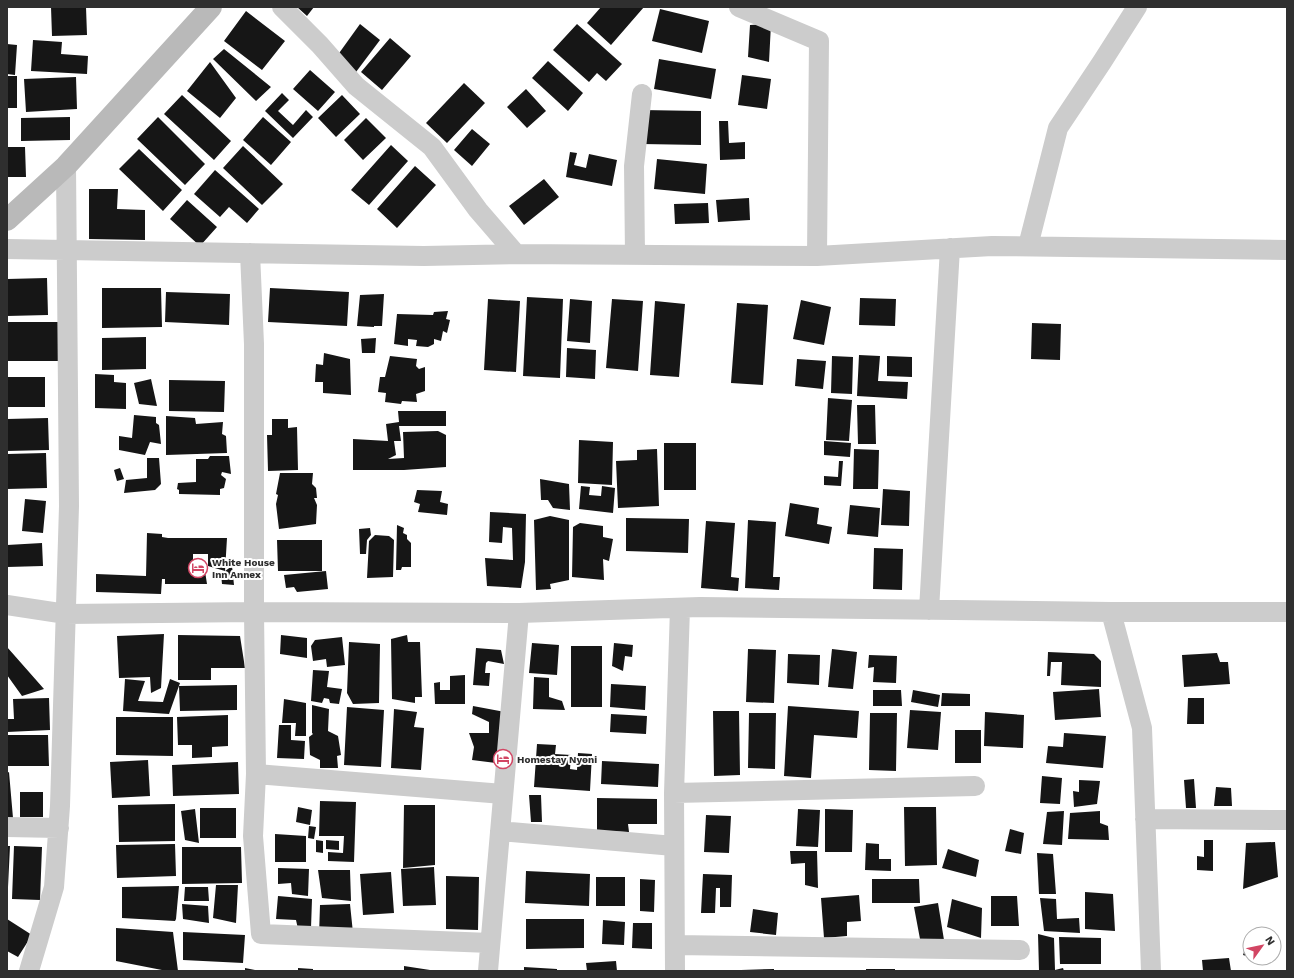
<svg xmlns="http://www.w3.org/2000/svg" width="1294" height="978" viewBox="0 0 1294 978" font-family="'Work Sans',sans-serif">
  <rect width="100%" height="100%" fill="#fff"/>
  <path fill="#161616" d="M51 7H86L87 35 52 36Z
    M297 7H314L307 16Z
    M601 7H644L611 45 587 23Z
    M660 9 709 21 702 53 652 41Z
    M246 11 285 41 262 70 224 41Z
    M360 24 380 40 356 72 337 56Z
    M577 24 622 64 606 81 597 73 589 82 553 50Z
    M771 24 769 62 748 57 750 25Z
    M390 38 411 56 382 90 361 72Z
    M33 40 62 42 61 54 88 56 87 74 31 71Z
    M7 44 17 45 15 75 7 74Z
    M224 49 271 87 256 101 213 59Z
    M659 59 716 69 711 99 654 89Z
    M548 61 583 93 568 111 532 78Z
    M210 62 236 98 220 118 187 91Z
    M310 70 335 92 318 111 293 89Z
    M742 75 771 79 767 109 738 105Z
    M7 76H17V108H7Z
    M76 77 77 109 26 112 24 79Z
    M464 83 485 103 447 143 426 123Z
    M526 89 546 111 527 128 507 107Z
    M282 93 289 100 278 111 293 125 306 110 313 117 293 138 265 111Z
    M182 95 231 141 214 160 164 114Z
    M342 95 360 114 336 137 318 118Z
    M642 110 701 111V145L642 144Z
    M70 117V140L21 141V118Z
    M158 117 205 164 185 185 137 139Z
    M263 117 291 142 271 165 243 140Z
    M366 118 386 138 363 160 344 140Z
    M719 121H728L729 143 745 142V159L720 160Z
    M472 129 490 144 472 166 454 150Z
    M391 145 408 161 369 205 351 190Z
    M243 146 283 184 262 205 223 168Z
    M7 147H25L26 177H7Z
    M139 149 182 190 163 211 119 169Z
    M570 152 577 153 574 165 586 168 589 154 617 160 612 186 566 177Z
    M657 159 707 164 705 194 654 189Z
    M415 166 436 185 397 228 377 209Z
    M215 170 259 209 247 223 229 207 220 217 194 194Z
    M544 179 559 197 524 225 509 206Z
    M89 189H118L117 209 145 210V240L89 239Z
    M749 198 750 220 718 222 716 200Z
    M187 200 217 227 200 246 170 219Z
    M708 203 709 223 675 224 674 204Z
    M47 278 48 315 7 316V279Z
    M102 288H161L162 327 102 328Z
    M270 288 349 292 347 326 268 322Z
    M166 292 230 294 229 325 165 322Z
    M384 294 382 326H374V327L357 326 360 295Z
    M527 297 563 299 560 378 523 376Z
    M860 298 896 299 895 326 859 325Z
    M488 299 520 301 516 372 484 370Z
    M570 299 592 301 590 343 567 341Z
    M612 299 643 301 638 371 606 368Z
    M801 300 831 307 824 345 793 339Z
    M655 301 685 304 679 377 650 375Z
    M737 303 768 305 763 385 731 383Z
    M448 311 446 319 450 320 447 333 443 331 441 341 434 339V344L428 347 416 346 417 340 408 339V346L394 344 397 314 433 315 434 312Z
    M7 322H61V361H7Z
    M1032 323 1061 324 1060 360 1031 359Z
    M146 337V369L102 370V338Z
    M376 338 375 353H362L361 339Z
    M567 348 596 350 595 379 566 377Z
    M324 353 350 359 351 395 323 393V382H315L316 364 323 365Z
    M859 355 880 356 878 381 908 382 907 399 857 396Z
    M390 356 417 359 416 366 419 369 425 367V391L416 394 417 402 402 401 401 404 385 402 386 393 378 392 380 377H385Z
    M832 356 853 357 852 394 831 393Z
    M887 356 912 357V377L887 376Z
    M797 359 826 361 823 389 795 386Z
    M95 374 114 375V382L126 383V409L95 408Z
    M7 377H45V407H7Z
    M151 379 157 406 139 404 134 383Z
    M169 380 225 381 224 412 169 411Z
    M828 398 852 400 849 441 826 440Z
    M857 405H875L876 444H858Z
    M398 411H446V426H399L401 441H394L396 455 388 459 404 458 403 432 438 431 446 435V467L404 470H353V439L388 441 386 424 399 422Z
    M134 415 156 417V423L159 425 161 444 150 442 145 455 119 450V436L132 438Z
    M166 416 195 418 196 424 223 422 222 434 226 436 227 453 166 455Z
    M48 418 49 450 7 451V419Z
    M272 419H288V428L297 427 298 470 268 471 267 435H272Z
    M579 440 613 442 612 485 578 483Z
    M824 441 851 443 850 457 824 455Z
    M664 443H696V490H664Z
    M657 449 659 506 618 508 616 461 637 460V450Z
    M854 449 879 450 878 489H853Z
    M46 453 47 488 7 489V454Z
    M210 456H229L231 474 222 472 221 475 226 479 224 488 220 489V495L179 494V490L177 489 178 483 196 482V459H208Z
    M147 458H159L161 484 155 490 124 493 126 480 147 478Z
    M839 461H843L841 486 824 485V476L838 477Z
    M120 468 124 479 117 481 114 470Z
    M280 473H313L312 484 316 488 317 498H314L317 505 316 524 279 529 276 504 278 495 276 494Z
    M540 479 569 484 570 510 553 508 548 500H541Z
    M581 486 590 487 589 495 601 496 602 486 615 488 613 513 579 509Z
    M883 489 910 491 909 526 881 525Z
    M417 490 442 491 440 502 448 504 447 515 418 512 420 504 414 502Z
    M25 499 46 501 43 533 22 531Z
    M790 503 819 508 817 524 832 527 829 544 785 536Z
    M850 505 880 508 878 537 847 534Z
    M490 512 526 514 525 562 521 588 487 586 485 558 513 560 512 528 503 527 502 543 489 542Z
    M550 516 569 520V580L550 584 551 589 536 590 534 520Z
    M626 518 689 519 688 553 626 551Z
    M748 520 776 522 773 577H780L779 590 745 588Z
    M706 521 735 523 731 577 739 578 738 591 701 588Z
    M580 523 603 526V537L613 539 609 561 603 559 604 580 572 577 573 527Z
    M397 525 404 528 403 533 407 535V539L411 543V567H402L401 570H396Z
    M370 528 371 535 367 540 366 554H360L359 529Z
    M147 533 162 534V537L168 538H227L225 571 208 566V554H193V565H204L207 584H165V579H162L161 594 96 592V574L146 576Z
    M375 535 389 536 394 540 393 577 367 578 369 541Z
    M277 540H322V571H278Z
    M42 543 43 566 7 567V545Z
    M874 548 903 549 902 590 873 589Z
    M232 566 234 585 222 584 221 574Z
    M326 571 328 589 297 592 294 587 286 588 284 575Z
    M164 634 161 688 151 693 150 677 119 678 117 636Z
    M178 635 240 636 245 668H211V680H178Z
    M281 635 307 638V658L280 654Z
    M407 635 408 642H420L422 697H415V703L392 699 391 639Z
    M342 637 345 665 327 667 326 659 313 661 311 646 315 640Z
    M349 642 380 644 379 703 353 704 347 693Z
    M532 643 559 645 557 675 529 673Z
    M614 643 633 645 632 657 625 656 623 671 612 666Z
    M571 646H602V707H571Z
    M7 647 44 689 22 696 7 675Z
    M476 648 501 650 504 664 488 661 486 663 485 673H490L489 686 473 685Z
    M748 649 776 650 774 703 746 702Z
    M832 649 857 652 853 689 828 687Z
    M1048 652 1094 654 1101 661V687L1061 685 1062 662H1051L1050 676H1047Z
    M1217 653 1220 662H1228L1230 684 1184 687 1182 655Z
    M788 654 820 655 819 685 787 683Z
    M869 655 897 656 896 683 873 682 874 667 868 668Z
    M313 670 329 671 327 687 342 689 339 704 330 703 329 699 324 698 322 703 311 701Z
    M465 675V704H435L434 683 440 682V690H450V676Z
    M534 677 549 678V697L562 701 565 710 533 709Z
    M125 679 145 681 138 701 163 702 170 679 180 683 169 714 123 711Z
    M611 684 646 686 645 710 610 707Z
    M237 685V710L180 711 179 686Z
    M1099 689 1101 717 1055 720 1053 692Z
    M873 690H901L902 706H873Z
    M913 690 940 695 938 707 911 702Z
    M942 693 970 694V706H941Z
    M49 698 50 730 7 732V719H14L13 699Z
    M1188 698H1204V724H1187Z
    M284 699 306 703V736H295L296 723H282Z
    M312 705 329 709 328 731 338 736 341 755 337 756 338 768H320V760L310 755 309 737 313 734 312 733Z
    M473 706 505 712 496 763 472 760 474 747 469 733H489V722L472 714Z
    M788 706 859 711 857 738 814 735 811 778 784 776Z
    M347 707 384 710 381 767 344 765Z
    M394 709 417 712 414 727 424 728 421 770 391 768Z
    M910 710 941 712 938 750 907 748Z
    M713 711H739L740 775 714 776Z
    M985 712 1024 715 1023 748 984 746Z
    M749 713H776L775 769 748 768Z
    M870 713H897L896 771 869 770Z
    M611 714 647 716 646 734 610 732Z
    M228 715V746L212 747V757L192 758V745H178L177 717Z
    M116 717H173V756L116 755Z
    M279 725H291V740L305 741 304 759 277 758Z
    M955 730H981V763H955Z
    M1064 733 1106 736 1103 768 1046 763 1048 746 1063 747Z
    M7 735H48L49 766H7Z
    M537 744 556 745 555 754 571 755 570 769 577 770 578 753 592 754 590 791 534 787Z
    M148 760 150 796 112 798 110 762Z
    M602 761 659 764 658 787 601 784Z
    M238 762 239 794 173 796 172 765Z
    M9 772 13 818 7 819V773Z
    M1042 776 1062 778 1060 804 1040 803Z
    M1194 779 1196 808H1186L1184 780Z
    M1079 780 1100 781 1097 804 1074 807 1073 791 1079 792Z
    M1216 787 1231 788 1232 806H1214Z
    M20 792H43V817H20Z
    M529 795H541L542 822H531Z
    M597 798 657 799V824H628L629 832 597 831Z
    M320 801 356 802 354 862 328 861V852L343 853 344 836H319Z
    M175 804V841L119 842 118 805Z
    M404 805H435V865L403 868Z
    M298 807 312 810 310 825 296 822Z
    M904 807H936L937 865 905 866Z
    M200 808H236V838H200Z
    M195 809 199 843 185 840 181 811Z
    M798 809 820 810 818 847 796 846Z
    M825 809 853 810 852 852H825Z
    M1064 811 1062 845 1043 844 1047 812Z
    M1100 811V823L1108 826 1109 840 1068 839 1070 813Z
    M706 815 731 816 729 853 704 852Z
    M309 826 316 827 314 839 308 838Z
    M1010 829 1024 833 1021 854 1005 851Z
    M275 834 306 836V862H275Z
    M316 840 323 841V853L316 852Z
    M326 840 339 841V850L326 849Z
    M1204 840H1213V871L1197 870V856L1204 857Z
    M1275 842 1278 877 1243 889 1246 843Z
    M866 843 879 844V859H891V871L865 870Z
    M175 844 176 876 117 878 116 845Z
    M7 846H10L8 887H7Z
    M14 846 42 847 40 900 12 899Z
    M182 847H241L242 883 182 884Z
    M948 849 979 860 976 877 942 868Z
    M790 851H817L818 888 805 885V863L791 864Z
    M1037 853 1053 854 1056 894H1039Z
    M434 867 436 905 403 906 401 869Z
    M278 868 309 869 308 896 292 894 291 883 278 884Z
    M318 870H350L351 901 322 898Z
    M526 871 590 874 589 906 525 903Z
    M391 872 394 913 363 915 360 874Z
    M703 874 732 875 731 907H720V888H716L715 913H701Z
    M446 876 479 877 478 930 446 929Z
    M596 877H625V906H596Z
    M640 879 655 880 654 912 640 911Z
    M872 879H919L920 903H872Z
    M216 885H238L236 923 213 918Z
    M179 886 176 919 175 921 122 918V887Z
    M185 887H208L209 901H184Z
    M1085 892 1113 894 1115 931 1085 929Z
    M859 895 861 921 847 922V936L824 938 821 898Z
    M278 896 312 899 311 928 298 929 296 920 276 919Z
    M991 896H1017L1019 926H991Z
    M1040 898 1056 899 1057 919 1079 918 1080 933 1044 931Z
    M952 899 982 908 981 938 947 927Z
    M938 903 944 940 920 939 914 907Z
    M182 904 208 906 209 923 183 919Z
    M350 904 353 933 319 936 320 905Z
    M753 909 778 913 776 935 750 932Z
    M7 919 32 935 18 957 7 951Z
    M526 919H584V948L526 949Z
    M603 920 625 922 624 945 602 944Z
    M633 923H652V949L632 948Z
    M116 928 173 932 178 971H167L116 961Z
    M183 932 245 935 243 963 183 960Z
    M1038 934 1054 938 1055 970 1063 968 1064 971H1039Z
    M1059 937 1101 938V964H1060Z
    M1249 938H1250V957L1243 955Z
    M1274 941 1277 942V952H1274Z
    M1229 958 1231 971H1203L1202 960Z
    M616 961 617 971H587L586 963Z
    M404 966 430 970V971H404Z
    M524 967 557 969V971H524Z
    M245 968 255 970V971H245Z
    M298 968 313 969V971H298Z
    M774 969V971H741V970Z
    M866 969H895V971H866Z"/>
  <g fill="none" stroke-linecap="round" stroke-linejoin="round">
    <path stroke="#ccc" stroke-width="20" d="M282 7 320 45 356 86 432 147 478 210 516 254
      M739 7 819 41 817 256
      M1028 246 1058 128 1102 62 1137 7
      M7 249 424 256 516 254 817 256 992 246 1287 250
      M250 253 254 344V612L256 774 253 836 261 934 490 943
      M635 255 634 166 642 94
      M7 605 66 614 254 612 519 613 700 607 1111 612 1142 728 1151 971
      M929 610 950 248
      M1111 612H1287
      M256 774 503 794
      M674 793 975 786
      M1145 819 1287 820
      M7 827 59 828
      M500 831 674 846
      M675 945 1020 950
      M29 971 54 887 60 806 69 506 66 166
      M488 971 519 613
      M675 971 674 793 680 608"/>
    <path stroke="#b9b9b9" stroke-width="22" d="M7 220 66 166 211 7"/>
  </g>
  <defs>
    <symbol id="hotel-ring" viewBox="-11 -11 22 22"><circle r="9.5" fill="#fff" stroke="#d24563" stroke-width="1.5"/><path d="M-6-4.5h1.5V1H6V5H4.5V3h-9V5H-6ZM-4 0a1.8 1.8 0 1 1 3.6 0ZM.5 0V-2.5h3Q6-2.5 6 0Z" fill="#d24563"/></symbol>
  </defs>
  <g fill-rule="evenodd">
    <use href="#hotel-ring" x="187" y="557" width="22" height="22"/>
    <use href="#hotel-ring" x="492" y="748" width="22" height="22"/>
  </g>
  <g text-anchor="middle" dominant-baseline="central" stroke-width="4" stroke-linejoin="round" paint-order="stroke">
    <g font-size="10" font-weight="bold" fill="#2f2f2f" stroke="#fff" text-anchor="start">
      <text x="212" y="562">White House<tspan x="212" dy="12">Inn Annex</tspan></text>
      <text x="517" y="759">Homestay Nyoni</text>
    </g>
  </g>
  <rect width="1294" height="978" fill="none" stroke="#2f2f2f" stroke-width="16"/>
  <g transform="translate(1262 946) rotate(57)"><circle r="19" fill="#ffffff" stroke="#acacac"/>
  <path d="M0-3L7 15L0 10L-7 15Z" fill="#d24563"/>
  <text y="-6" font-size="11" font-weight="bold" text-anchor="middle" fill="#2f2f2f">N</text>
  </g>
</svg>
